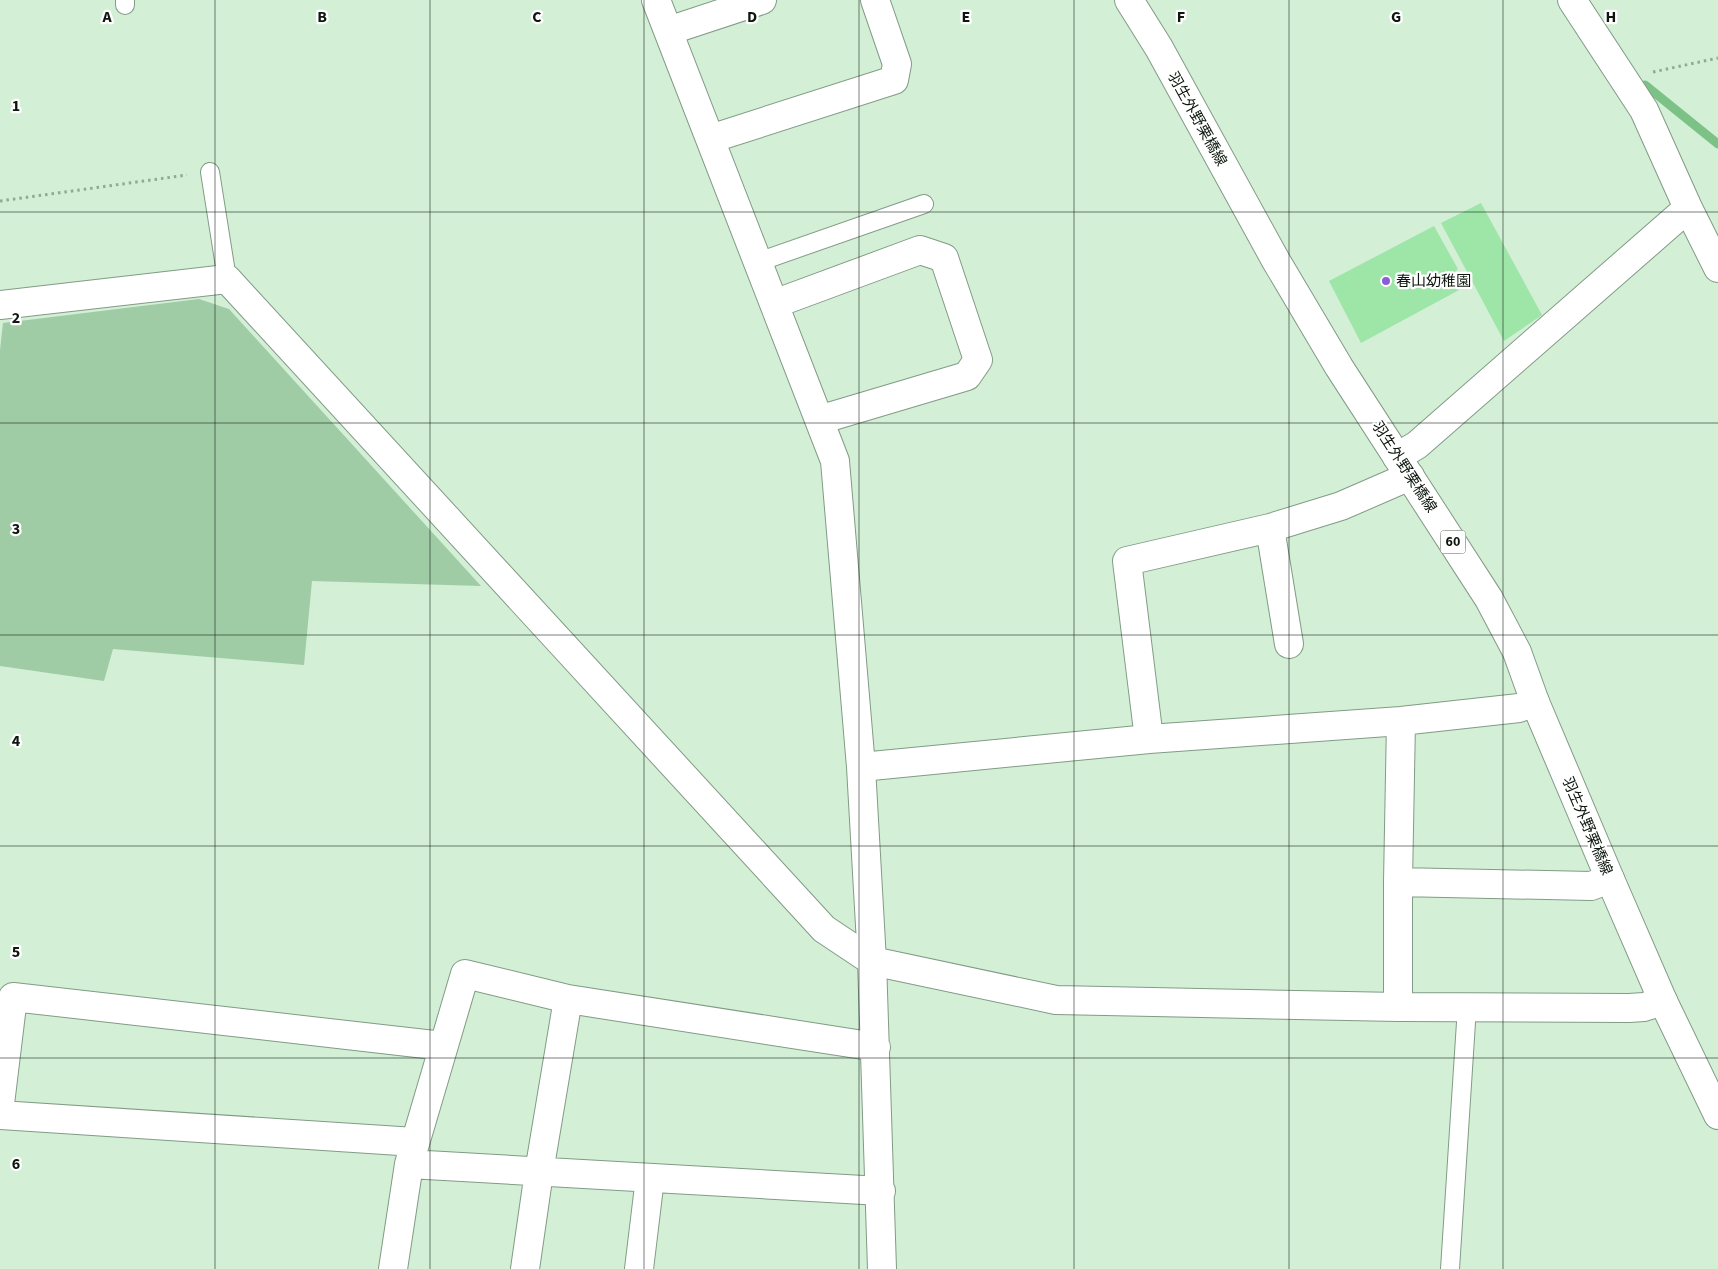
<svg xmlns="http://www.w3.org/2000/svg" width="1718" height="1269" viewBox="0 0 1718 1269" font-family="'Source Sans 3','Noto Sans JP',sans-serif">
  <rect width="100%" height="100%" fill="#d3efd6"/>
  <path fill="#9fcca5" d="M199 299 229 309 481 586 312 581 304 665 113 649 104 681 0 666V350L3 323Z"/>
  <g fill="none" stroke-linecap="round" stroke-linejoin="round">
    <path stroke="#7cc287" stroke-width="9" d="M1645 85 1718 144"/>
  </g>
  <path fill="#9ee5a8" d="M1481 203 1542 315 1504 341 1441 223Z
    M1434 226 1458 269 1450 276 1459 290 1361 343 1329 281Z"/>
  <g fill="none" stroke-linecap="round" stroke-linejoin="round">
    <defs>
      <path id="lane" d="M125 0V5
        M210 172 227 279
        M758 262 924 204
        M1450 1269 1467 1007"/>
      <path id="street" d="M656 0 835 461 861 767 872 961 882 1269
        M668 31 762 0
        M710 139 894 80 897 64 875 0
        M1688 208 1718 268
        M774 304 920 250 944 258 978 360 967 376 819 420
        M0 305 227 279 824 929 872 961 1056 1000 1398 1007 1629 1008 1644 1007 1663 1001
        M1397 457 1417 445 1688 208 1644 110 1572 0
        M1410 476 1341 506 1270 528 1127 561 1149 739 1401 721 1519 708 1535 702
        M1270 528 1289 644
        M861 767 1149 739
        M1398 882 1591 886 1610 879
        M568 999 876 1047
        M1398 1007V882L1401 721
        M0 1104 13 997 443 1046
        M0 1115 415 1142
        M409 1164 465 974 568 999 539 1172 525 1269
        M393 1269 409 1164 881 1191
        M639 1269 650 1178"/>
      <path id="primary" d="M1129 0 1159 48 1275 259 1339 367 1489 599 1517 652 1535 702 1610 879 1663 1001 1718 1115"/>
    </defs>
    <use href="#lane" stroke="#829b85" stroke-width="20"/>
    <use href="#street" stroke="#829b85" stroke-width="30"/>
    <use href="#primary" stroke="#829b85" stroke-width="30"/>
    <path stroke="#92a995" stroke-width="3" stroke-dasharray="2.5 4" stroke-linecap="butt" d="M1653 72 1718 58
      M0 201 187 175"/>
    <use href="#lane" stroke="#fff" stroke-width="18"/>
    <use href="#street" stroke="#fff" stroke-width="28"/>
    <use href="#primary" stroke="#fff" stroke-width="28"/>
  </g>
  <path fill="none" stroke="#0d170e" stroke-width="1" stroke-opacity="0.55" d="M215 0V1269M430 0V1269M644 0V1269M859 0V1269M1074 0V1269M1289 0V1269M1503 0V1269M0 212H1718M0 423H1718M0 635H1718M0 846H1718M0 1058H1718"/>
  <circle fill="#8b5dd6" stroke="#fff" stroke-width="2" cx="1386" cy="281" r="5"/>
  <g text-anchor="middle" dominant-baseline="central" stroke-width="4.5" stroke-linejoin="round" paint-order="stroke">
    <rect fill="#fff" stroke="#565d56" stroke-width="1" x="1440.5" y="530.5" width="25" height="23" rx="4"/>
    <g font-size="14" font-weight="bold" fill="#0d170e">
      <text x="1453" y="542">60</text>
    </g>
    <g font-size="15" fill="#0d170e" stroke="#fff">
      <text transform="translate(1197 119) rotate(61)">羽生外野栗橋線</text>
      <text transform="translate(1404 467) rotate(57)">羽生外野栗橋線</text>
      <text transform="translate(1587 826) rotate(67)">羽生外野栗橋線</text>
    </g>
    <g font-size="15" fill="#0d170e" stroke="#fff" text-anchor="start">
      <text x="1396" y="281">春山幼稚園</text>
    </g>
  </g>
  <g font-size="16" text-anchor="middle" font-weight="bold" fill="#0d170e" stroke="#fff" stroke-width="4.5" stroke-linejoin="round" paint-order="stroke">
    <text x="107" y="22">A</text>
    <text x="322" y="22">B</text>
    <text x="537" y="22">C</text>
    <text x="752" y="22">D</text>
    <text x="966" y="22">E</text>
    <text x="1181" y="22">F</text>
    <text x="1396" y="22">G</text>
    <text x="1611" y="22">H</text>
    <text x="16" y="111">1</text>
    <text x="16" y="323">2</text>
    <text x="16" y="534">3</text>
    <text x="16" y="746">4</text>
    <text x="16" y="957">5</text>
    <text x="16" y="1169">6</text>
  </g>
</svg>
